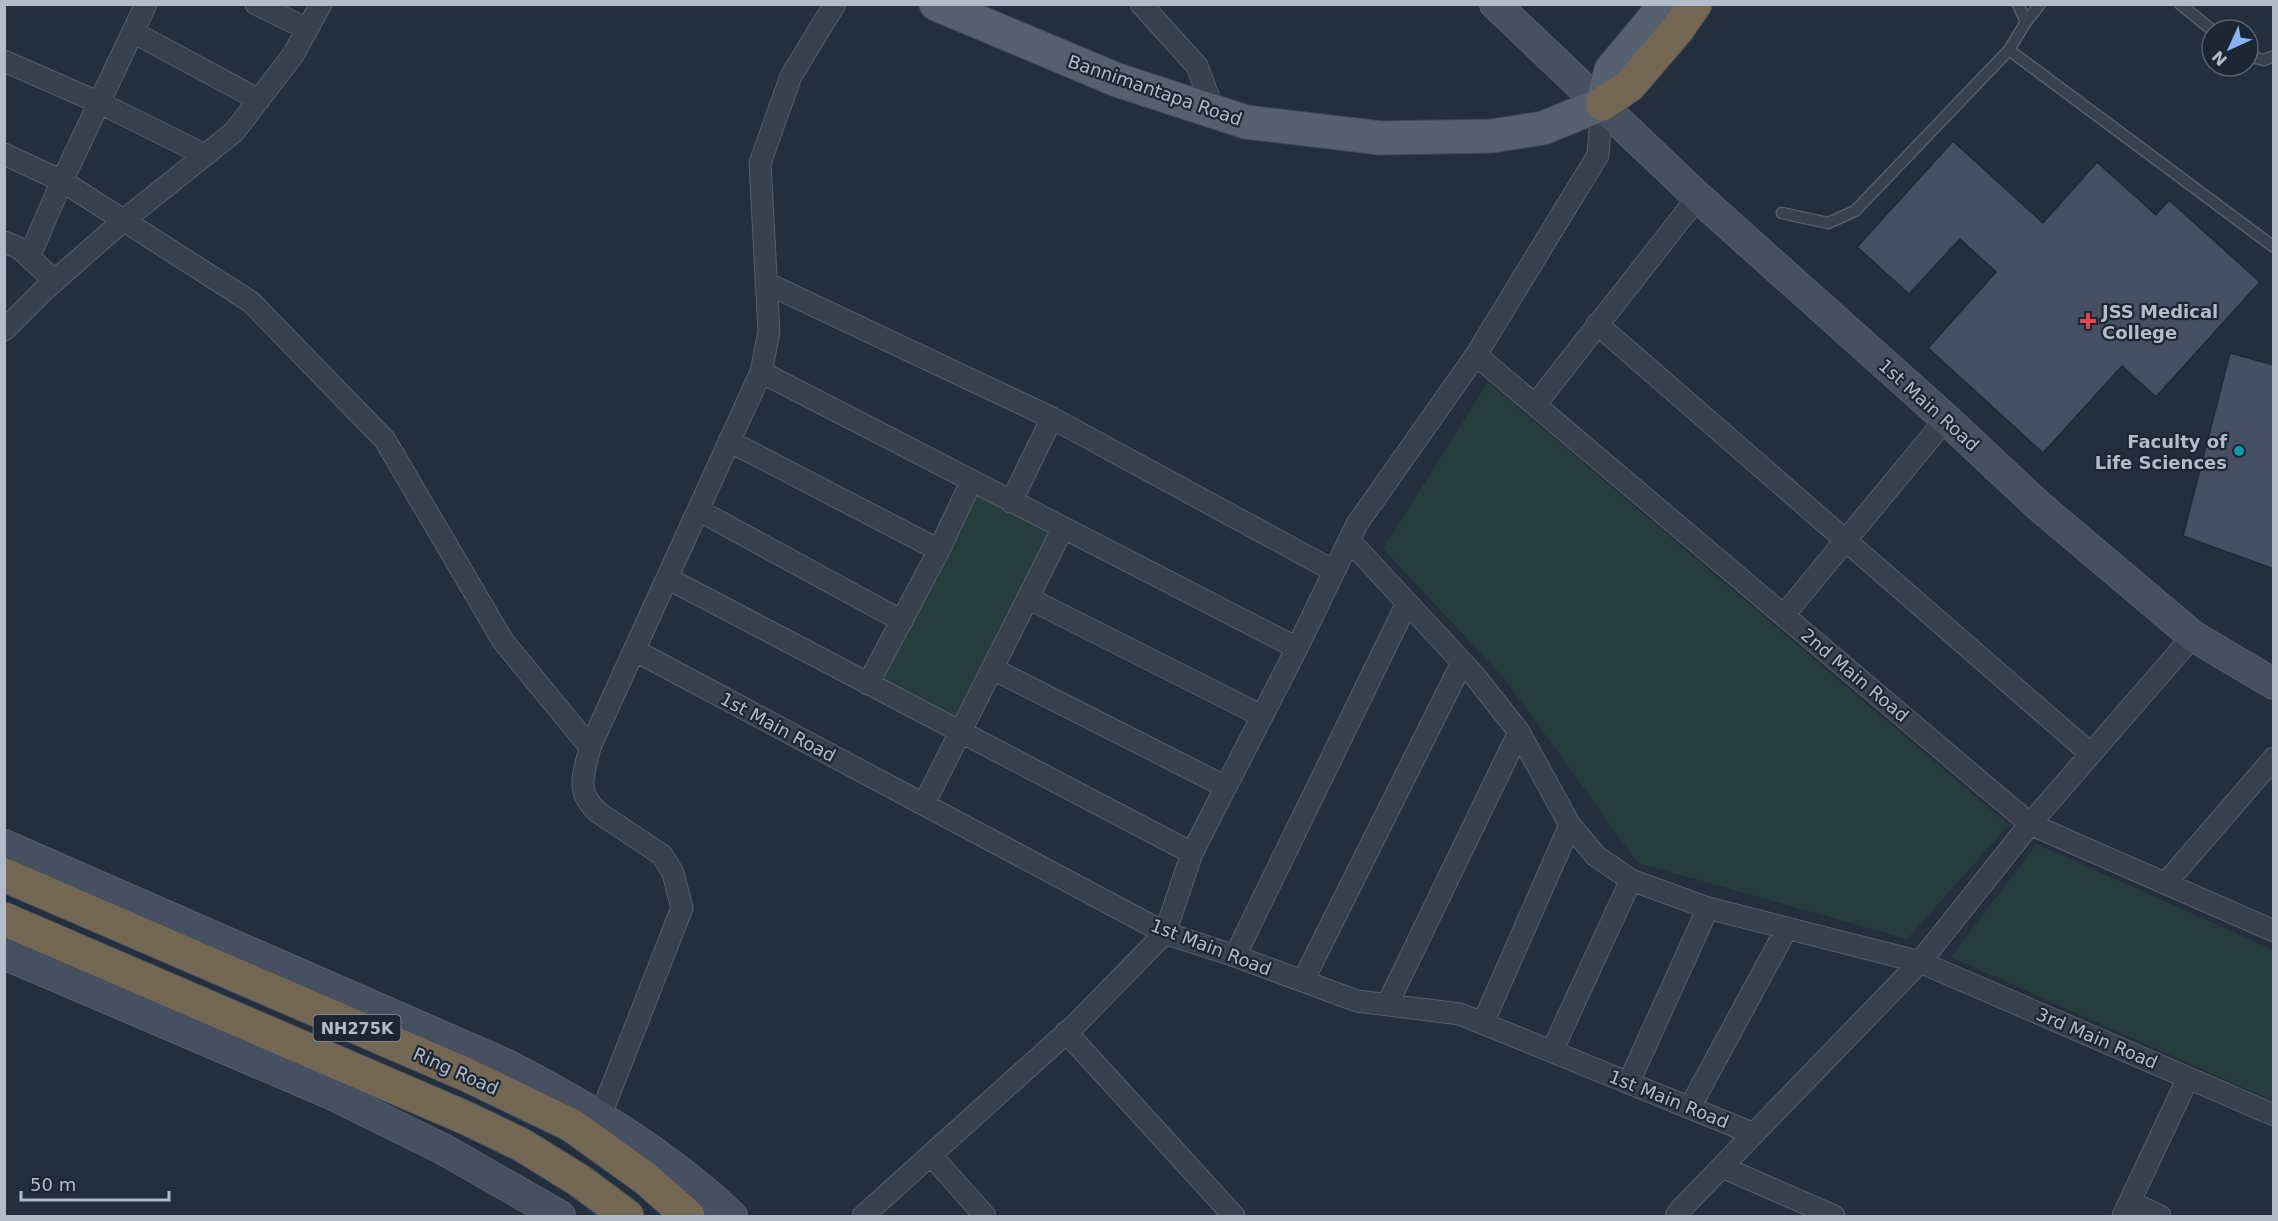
<svg xmlns="http://www.w3.org/2000/svg" width="2278" height="1221" viewBox="0 0 2278 1221" font-family="'DejaVu Sans',sans-serif">
  <rect width="100%" height="100%" fill="#242f3e"/>
  <path fill="#263c3f" d="M1488 382 2009 825 1907 939 1638 863 1505 679 1383 549Z
    M975 492 1050 530 956 719 880 681Z
    M2037 844 2273 950V1101L1951 957Z"/>
  <path fill="#455162" stroke="#1f2835" stroke-width="1.5" d="M1953 141 2043 223 2097 162 2156 215 2169 200 2260 282 2156 397 2122 366 2043 453 1928 348 1996 272 1960 239 1909 294 1857 247Z
    M2230 353 2274 365V569L2183 536Z"/>
  <g fill="none" stroke-linecap="round" stroke-linejoin="round">
    <defs>
      <path id="lane" d="M2018 4 2026 22 2040 4
        M2180 4 2212 30
        M2026 22 2009 50 2274 247
        M2248 56 2264 60 2274 56
        M1782 213 1828 223 1855 211 2009 50"/>
      <path id="street" d="M256 4 307 29
        M1141 4 1197 66 1214 111
        M133 32 259 100
        M4 61 100 103 205 155
        M4 154 62 181 251 302 385 440 503 641 590 747
        M4 242 19 248 55 281
        M29 257 62 181 146 4
        M766 283 1052 418 1334 571
        M1597 324 2091 754
        M4 330 43 291 124 220 234 132 293 55 321 4
        M1476 355 2030 824 2274 931
        M761 372 1297 648
        M1535 405 1698 197
        M729 441 939 550
        M1011 502 1052 418
        M698 510 902 621
        M1349 540 1474 675 1519 732 1570 825 1596 856 1631 880 1708 908 1920 962 2274 1115
        M667 578 1192 853
        M1028 598 1262 716
        M1784 615 1946 419
        M634 650 1165 933 1235 956 1357 1001 1460 1014 1754 1134
        M993 669 1226 787
        M868 684 939 550 971 482
        M924 804 1063 528
        M2166 883 2274 758
        M1235 956 1407 603
        M1303 981 1462 663
        M1387 1005 1519 732
        M1483 1023 1570 825
        M1066 1032 1234 1216
        M1552 1051 1631 880
        M1629 1082 1708 908
        M1690 1107 1787 928
        M600 1117 682 908 673 873 662 855 599 813C574 791 584 775 590 747L761 372 769 332 760 163 791 76 835 4
        M931 1155 985 1216
        M1722 1167 1834 1216
        M2130 1202 2160 1216
        M863 1216 1075 1025 1165 933 1192 853 1297 648 1357 524 1476 355 1598 155 1602 104
        M1676 1216 1681 1209 1920 962 2030 824 2193 636
        M2123 1216 2188 1078"/>
      <path id="secondary" d="M1495 4 1698 197 1946 419 2039 506 2193 636 2274 684
        M4 845 505 1064C586 1106 666 1153 732 1216
        M4 954 329 1093 443 1149 560 1216"/>
      <path id="primary" d="M936 4 1117 80 1246 122 1381 138 1492 136 1543 128 1602 104 1611 70 1666 4"/>
      <path id="highway" d="M1602 104 1629 86 1677 30 1695 4
        M4 875 467 1075 571 1125 645 1178 688 1216
        M4 919 466 1118 522 1145 580 1181 627 1216"/>
    </defs>
    <use href="#lane" stroke="#565f6c" stroke-width="13"/>
    <use href="#street" stroke="#565f6c" stroke-width="23"/>
    <use href="#secondary" stroke="#565f6c" stroke-width="32"/>
    <use href="#primary" stroke="#414a57" stroke-width="35"/>
    <use href="#highway" stroke="#434c59" stroke-width="35"/>
    <use href="#lane" stroke="#38414e" stroke-width="10"/>
    <use href="#street" stroke="#38414e" stroke-width="21"/>
    <use href="#secondary" stroke="#465061" stroke-width="30"/>
    <use href="#primary" stroke="#56606e" stroke-width="33"/>
    <use href="#highway" stroke="#746855" stroke-width="33"/>
  </g>
  <path fill="#e0444e" stroke="#1d2633" stroke-width="2" d="M2085 312h6v6h6v6h-6v6h-6v-6h-6v-6h6z"/>
  <circle fill="#0f9aa8" stroke="#1d2633" stroke-width="2" cx="2239" cy="451" r="6"/>
  <g text-anchor="middle" dominant-baseline="central" stroke-width="4.5" stroke-linejoin="round" paint-order="stroke">
    <rect fill="#1d2633" stroke="#878f9c" stroke-width="1.5" x="313.5" y="1015" width="87" height="26" rx="4.5"/>
    <g font-size="16" font-weight="bold" fill="#b4bcc9">
      <text x="357" y="1028">NH275K</text>
    </g>
    <g font-size="18" fill="#b4bcc9" stroke="#1d2633">
      <text transform="translate(1155 90) rotate(19)">Bannimantapa Road</text>
      <text transform="translate(1929 405) rotate(42)">1st Main Road</text>
      <text transform="translate(1855 675) rotate(40)">2nd Main Road</text>
      <text transform="translate(778 727) rotate(28)">1st Main Road</text>
      <text transform="translate(1211 947) rotate(21)">1st Main Road</text>
      <text transform="translate(2097 1038) rotate(23)">3rd Main Road</text>
      <text transform="translate(456 1071) rotate(24)">Ring Road</text>
      <text transform="translate(1669 1099) rotate(22)">1st Main Road</text>
    </g>
    <g font-size="18" font-weight="bold" fill="#b4bcc9" stroke="#1d2633" text-anchor="start">
      <text x="2102" y="311">JSS Medical<tspan x="2102" dy="21">College</tspan></text>
      <text x="2227" y="441" text-anchor="end">Faculty of<tspan x="2227" dy="21">Life Sciences</tspan></text>
    </g>
  </g>
  <rect width="2278" height="1221" fill="none" stroke="#b4bcc9" stroke-width="12"/>
  <g transform="translate(2230 48) rotate(225)"><circle r="28" fill="#1d2633" stroke="#59626f" stroke-width="1.5"/>
  <path d="M0-4.5L10 22L0 15L-10 22Z" fill="#8ab4f8"/>
  <text y="-9" font-size="16" font-weight="bold" text-anchor="middle" fill="#b4bcc9">N</text>
  </g>
  <path d="M21 1191v9h148v-9" fill="none" stroke="#b4bcc9" stroke-width="3"/>
  <text x="30" y="1191" font-size="18" fill="#b4bcc9" stroke="#1d2633" stroke-width="4.5" paint-order="stroke">50 m</text>
</svg>
